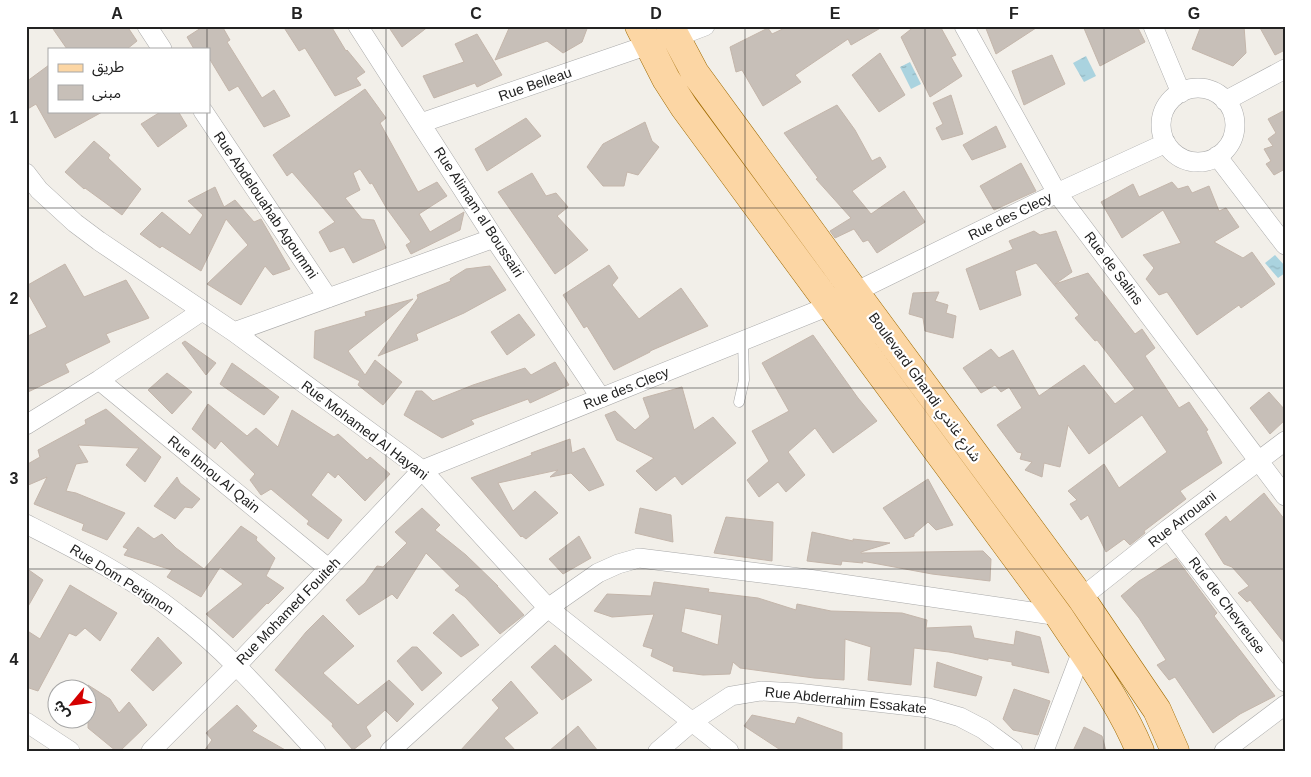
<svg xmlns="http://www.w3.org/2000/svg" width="1311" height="777" viewBox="0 0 1311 777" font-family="Arial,'Noto Sans Arabic',sans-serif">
  <defs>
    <pattern id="water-ripples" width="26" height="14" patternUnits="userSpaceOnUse" patternTransform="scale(1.25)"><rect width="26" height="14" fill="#aad3df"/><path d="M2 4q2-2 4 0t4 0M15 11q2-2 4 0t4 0" fill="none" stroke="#92b5bf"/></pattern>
  </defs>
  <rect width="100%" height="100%" fill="#f2efe9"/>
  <path fill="url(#water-ripples)" d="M1086 56 1096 76 1084 82 1073 63Z
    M910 62 921 84 911 89 900 67Z
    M1275 255 1285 266V273L1278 278 1265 263Z"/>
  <path fill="#c7bfb8" stroke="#c4b6ab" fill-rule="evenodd" d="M51 26H127L137 41 127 49H67Z
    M204 26H222L230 40 227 42 262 98 274 90 290 116 264 127 238 86 229 91 209 58V49H194L187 37Z
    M283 26H331L346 51 347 50 365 72 356 78 361 85 335 96 305 48 299 51Z
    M388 26H429L402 47Z
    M510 26H588L582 42 563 53 547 41 495 60Z
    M789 26H884L851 45 848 39 795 75 801 82 763 106 742 70 736 72 730 47 768 28 772 34Z
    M915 26H940L956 55 951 57 962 76 930 97 901 37Z
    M985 26H1039L996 54Z
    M1083 26H1137L1145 42 1100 66Z
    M1201 26H1244L1246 53 1233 66 1192 49Z
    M1259 26H1285V50L1275 55Z
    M477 34 502 75 477 87 475 83 434 98 423 76 464 62 455 44Z
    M880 53 905 95 879 112 852 75Z
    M1052 55 1065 84 1024 105 1012 71Z
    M49 65V111H104L55 138 36 104 26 110V82Z
    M365 89 386 118 380 123 418 192 437 182 447 196 419 214 430 232 464 212 460 230 411 254 406 245 411 242 387 209 372 183 370 184 360 169 353 173 360 190 345 198 362 219 374 220 386 248 353 263 344 247 330 252 319 232 335 222 292 172 287 176 273 155Z
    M951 95 963 134 942 140 936 128 943 124 933 103Z
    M837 105 855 130 872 161 880 157 886 167 852 191 871 214 904 191 925 222 877 253 868 240 863 242 854 229 835 238 830 231 851 218 816 179 818 178 784 133Z
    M1285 110V169L1274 175 1266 164 1271 161 1264 149 1273 146 1268 139 1276 133 1268 119Z
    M162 111H178L187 126 158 147 141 124Z
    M526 118 541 136 487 171 475 149Z
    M645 122 652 141 659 147 638 175 627 172 624 186H603L587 167 603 144Z
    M996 126 1006 147 972 160 963 145Z
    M94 141 110 155 108 158 141 189 122 215 85 188 84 189 65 172Z
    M1021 163 1036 191 994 210 980 186Z
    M532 173 546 196 556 193 568 207 557 216 588 250 555 274 498 192Z
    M1172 182 1178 189 1188 186 1192 193 1209 186 1219 211 1226 208 1239 227 1214 242 1243 258 1252 252 1275 284 1241 308 1239 305 1197 335 1167 292 1159 295 1146 279 1154 268 1143 255 1181 243 1163 210 1122 238 1101 202 1133 184 1139 197Z
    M215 187 224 207 235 200 254 222 261 219 290 269 273 275 265 266 241 305 207 284 248 245 226 219 201 271 162 246 160 248 140 234 162 212 190 235 203 215 188 201Z
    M1034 231 1040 235 1056 231 1072 272 1055 284 1088 273 1135 334 1142 329 1155 348 1145 356 1179 408 1189 402 1208 430 1206 431 1222 463 1180 491 1186 499 1144 531 1145 533 1130 545 1124 539 1106 552 1088 515 1081 520 1070 504 1077 500 1068 491 1104 464 1119 488 1167 452 1142 415 1089 454 1068 425 1060 467 1044 463 1042 477 1025 470 1032 462 1020 459 1022 453 1017 452 997 425 1022 408 1009 387 1001 392 995 385 981 393 963 368 991 349 999 358 1013 350 1039 396 1084 365 1115 404 1135 389 1097 340 1095 341 1075 318 1079 315 1036 263 1015 271 1021 295 980 310 966 269 1013 249 1009 241Z
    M65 264 84 297 126 280 149 318 106 334 110 342 65 364 69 372 26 393V337L47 327 26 290V286Z
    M609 265 618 278 612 285 639 319 681 288 708 326 650 351V352L614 370 587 326 584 328 563 295Z
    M490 266 506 290 464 313 416 334 418 340 378 356 418 298 417 295 451 281 450 279 466 269Z
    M939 292 935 301 948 305 946 313 956 316 953 338 925 331 923 318 909 314 913 293Z
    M413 299 348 351 365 375 375 360 402 382 383 405 358 385 360 381 314 358 315 331 366 316 365 312Z
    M519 314 535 335 507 355 491 332Z
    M813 335 858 398 877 421 833 453 815 428 788 452 805 475 786 492 778 482 759 497 747 480 769 461 752 431 789 411 762 363Z
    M185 341 216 363 206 375 182 343Z
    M555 362 569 385 530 403 528 399 471 420 474 424 442 438 404 415 416 391H422L433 401 473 385 525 368 531 375Z
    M232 363 279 397 264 415 220 384Z
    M167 373 192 392 172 414 148 390Z
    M682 387 694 430 713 417 736 443 682 485 675 476 656 491 636 471 654 458 617 440 605 415 615 411 635 430 650 417 643 398Z
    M1269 392 1285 410V420L1270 434 1250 408Z
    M208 404 247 436 256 428 278 447 292 410 334 437 338 434 367 460 370 457 390 474 365 501 338 474 335 478 328 472 311 495 342 520 328 539 307 524 309 521 271 489 261 495 250 480 255 474 221 441 215 449 192 429Z
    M106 409 161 457 145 482 126 465 139 448 78 445 88 462 76 464 66 491 76 493 125 513 107 540 82 530 84 524 34 504 47 477 26 486V465L40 457 38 450 86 424 85 420Z
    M570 439 572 453 584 448 604 485 589 491 571 473 550 477 558 470 498 483 513 511 535 491 558 513 526 539 522 536 521 537 471 478 532 455 531 453Z
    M177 477 180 483 200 499 192 508 185 507 175 519 154 506Z
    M928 479 953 525 936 530 928 522 914 534V536L905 539 883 508Z
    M1264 493 1285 520V644L1250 600 1247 602 1238 593 1249 586 1232 567 1224 564 1205 534 1226 516 1230 522Z
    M422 508 440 525 435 530 466 555 498 586H497L524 615 500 634 465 597 455 590 460 586 426 553 397 599 392 594 359 615 346 600 365 583 377 566 383 567 407 543 395 532Z
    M640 508 671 515 673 542 635 533Z
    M726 517 773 522 772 561 714 553Z
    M241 526 257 537 256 540 275 558 266 576 284 588 268 604 267 603 233 638 206 614 243 584 220 567 201 597 167 577 172 570 124 555 128 549 123 547 138 527 154 539 162 534 176 548 204 569Z
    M812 532 853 541V539L890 543 861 552V553L983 551 991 559 990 581 932 574 862 561 863 563 842 561 841 565 807 561Z
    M579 536 591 558 563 574 549 559Z
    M1176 558 1217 613 1214 616 1275 696 1240 714 1213 733 1175 677 1169 680 1157 665 1166 660 1139 618 1121 596 1139 581Z
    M26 568 43 580 26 610Z
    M654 582 709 589 708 592 758 598 796 610 797 604 831 611 902 613 927 620 926 628 971 626 974 638 1014 645 1016 631 1040 637 1049 673 1012 665V662L988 658V660L949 652 914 648 911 685 868 680 871 647 845 639 844 680 814 678 740 668 733 662 730 674 703 675 673 671 674 667 651 656 653 649 643 646 654 614 612 617 594 611 607 594 651 596ZM685 608 722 615 718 645 681 632Z
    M70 585 117 613 100 641 85 628 76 636 69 633 38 691 26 687V630L40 639Z
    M453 614 479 645 461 657 433 633Z
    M323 615 354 646 323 673 358 705 389 680 414 704 397 722 385 710 366 727 371 736 353 750 332 726 333 724 275 670 306 632Z
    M158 637 182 663 153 691 131 670Z
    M555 645 592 680 562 700 531 667Z
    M412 647H417L442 673 422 691 397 661Z
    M937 662 982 677 976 696 934 687Z
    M511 681 538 713 504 738 516 751H460L499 708 492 700Z
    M88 685 110 699 119 713 129 702 147 725 120 751H116L88 728Z
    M1014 689 1050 701 1038 735 1013 730 1003 719Z
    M237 705 257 726 252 731 287 751H204L212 740 206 733Z
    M752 715 795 724 798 717 842 733V751H782L744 726Z
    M578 726 598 751H549Z
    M1084 727 1102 736 1106 751H1073Z"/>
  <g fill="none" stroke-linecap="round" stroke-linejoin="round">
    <defs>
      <path id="service" d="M739 402 744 380 743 340"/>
      <path id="minor" d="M147 26 162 49
        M358 26 494 238 601 398
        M964 26 1057 193 1285 496
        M1153 26 1181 93
        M676 37 705 26
        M1161 125a37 37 0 1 1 74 0a37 37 0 1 1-74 0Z
        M1225 101 1285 69
        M203 111 328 298
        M421 123 648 45
        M1217 156 1285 245
        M26 173 39 190 75 223 99 241 234 332 422 470 548 608 729 751
        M855 292 1057 193 1166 143
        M234 332 494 238
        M99 380 328 568
        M26 425 99 380 202 311
        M26 524C79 551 133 578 179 615 230 654 272 704 316 751
        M1168 529 1285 682
        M1081 598 1168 529 1285 441
        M26 722 70 751
        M151 751 236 666 422 470 829 306
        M390 751 548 608 598 573 618 564 639 558 808 579 1059 616
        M658 751 693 721 731 696 761 691 797 693 929 708 960 717 983 729 1013 751
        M1044 751 1082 651
        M1224 751 1285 705"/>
      <path id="primary" d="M639 26 666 79 684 107 1059 616C1088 660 1120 702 1140 751
        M670 26 695 73 855 292 1081 598 1157 710 1175 751"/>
    </defs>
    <use href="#service" stroke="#a9a9a9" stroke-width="11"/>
    <use href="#minor" stroke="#a9a9a9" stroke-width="20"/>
    <use href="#primary" stroke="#a06b00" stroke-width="29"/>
    <use href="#service" stroke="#fff" stroke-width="10"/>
    <use href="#minor" stroke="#fff" stroke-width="19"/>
    <use href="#primary" stroke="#fcd6a4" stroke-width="28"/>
  </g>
  <path fill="none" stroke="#222" stroke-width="1" stroke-opacity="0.55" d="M207 26V49M386 26V751M566 26V751M745 26V751M925 26V751M1104 26V751M207 111V751M26 208H1285M26 388H1285M26 569H1285"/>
  <g text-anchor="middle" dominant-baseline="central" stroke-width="4.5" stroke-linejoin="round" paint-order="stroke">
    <g font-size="14" fill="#222" stroke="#fff">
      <text transform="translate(535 84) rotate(-19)">Rue Belleau</text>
      <text transform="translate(266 205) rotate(56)">Rue Abdelouahab Agoummi</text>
      <text transform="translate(479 212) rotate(57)">Rue Alimam al Boussairi</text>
      <text transform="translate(1010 216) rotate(-26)">Rue des Clecy</text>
      <text transform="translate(1114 268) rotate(53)">Rue de Salins</text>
      <text transform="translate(925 387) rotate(54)">Boulevard Ghandi شارع غاندي</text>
      <text transform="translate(626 388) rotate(-22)">Rue des Clecy</text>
      <text transform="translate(365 430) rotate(37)">Rue Mohamed Al Hayani</text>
      <text transform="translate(214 474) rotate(39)">Rue Ibnou Al Qain</text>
      <text transform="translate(1182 519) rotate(-38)">Rue Arrouani</text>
      <text transform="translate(122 579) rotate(32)">Rue Dom Perignon</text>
      <text transform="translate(1227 605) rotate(53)">Rue de Chevreuse</text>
      <text transform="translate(288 611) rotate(-46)">Rue Mohamed Fouiteh</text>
      <text transform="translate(846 700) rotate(6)">Rue Abderrahim Essakate</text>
    </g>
  </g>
  <rect width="1311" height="777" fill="none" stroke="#ffffff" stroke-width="55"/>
  <rect x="48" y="48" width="162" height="65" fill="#ffffff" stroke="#a7a7a7"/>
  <rect x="58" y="64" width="25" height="8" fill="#fcd6a4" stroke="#a7a7a7"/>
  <text x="92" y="72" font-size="15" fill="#222222">طريق</text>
  <rect x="58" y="85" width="25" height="15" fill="#c7bfb8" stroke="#a7a7a7"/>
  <text x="92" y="98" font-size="15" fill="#222222">مبنى</text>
  <g transform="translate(72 704) rotate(241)"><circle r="24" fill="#ffffff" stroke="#a7a7a7"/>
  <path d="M0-4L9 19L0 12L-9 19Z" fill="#d40000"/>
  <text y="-8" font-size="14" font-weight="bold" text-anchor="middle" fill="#222222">ش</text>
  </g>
  <rect x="28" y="28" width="1256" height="722" fill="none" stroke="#222" stroke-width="2"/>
  <g font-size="16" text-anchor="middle" font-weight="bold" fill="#222">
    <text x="117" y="19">A</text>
    <text x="297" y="19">B</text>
    <text x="476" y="19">C</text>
    <text x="656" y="19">D</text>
    <text x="835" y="19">E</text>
    <text x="1014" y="19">F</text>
    <text x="1194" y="19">G</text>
    <text x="14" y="123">1</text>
    <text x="14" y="304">2</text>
    <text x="14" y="484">3</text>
    <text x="14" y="665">4</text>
  </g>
</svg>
